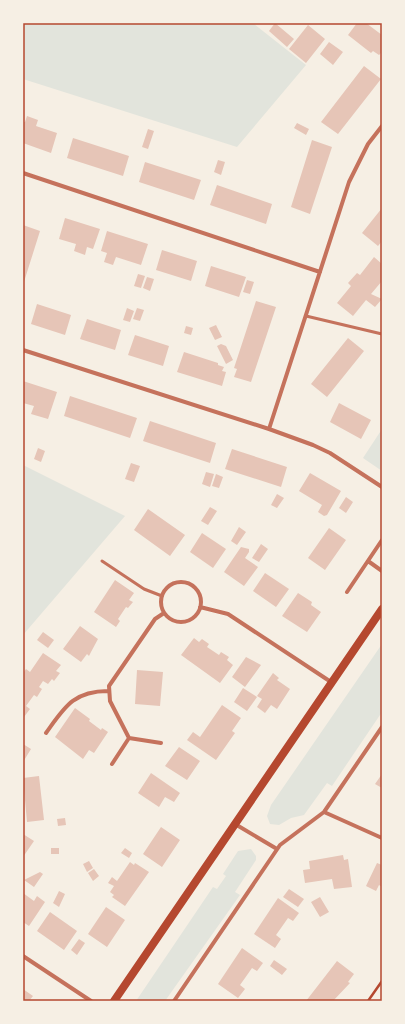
<svg xmlns="http://www.w3.org/2000/svg" width="405" height="1024" viewBox="0 0 405 1024" font-family="'Noto Sans',sans-serif">
  <rect width="100%" height="100%" fill="#f6efe4"/>
  <path fill="#e2e4dc" d="M23 23H255L254 24 306 65 237 147 23 79Z
    M382 429V471L363 458Z
    M23 465 125 516 23 635Z
    M382 644V712L332 786 327 783 304 815 291 818 279 825 270 824 267 816 271 805Z
    M251 849 256 856V860L235 892 240 895 165 1001H136L213 887 217 889 226 876 223 874 238 851Z"/>
  <path fill="#e6c5b7" d="M275 23 294 39 287 47 269 31Z
    M357 23H366L382 35V52L379 55 373 51 371 53 348 35Z
    M308 25 325 39 306 63 289 49Z
    M329 42 343 52 333 65 320 54Z
    M364 66 381 79 338 134 321 122Z
    M27 116 38 120 36 126 57 133 51 153 23 143V122H25Z
    M297 123 309 129 306 135 294 128Z
    M148 129 154 131 148 149 142 147Z
    M73 138 129 156 123 176 67 158Z
    M312 140 332 147 310 214 291 207Z
    M218 160 225 162 221 175 214 172Z
    M145 162 201 180 194 200 139 182Z
    M217 185 272 204 266 224 210 205Z
    M382 208V241L378 246 362 233Z
    M65 218 100 229 93 249 87 247 85 255 74 251 76 244 59 239Z
    M23 225 40 231 23 285Z
    M107 231 148 244 141 265 116 257 113 265 104 262 107 253 101 251Z
    M162 250 197 261 191 281 156 270Z
    M374 257 382 264V281L371 294 382 299 375 307 366 300 353 316 337 303 351 286 348 283 357 273 360 275Z
    M211 266 246 277 239 297 205 286Z
    M138 274 145 276 141 288 134 286Z
    M147 277 154 279 150 291 143 288Z
    M247 280 254 282 250 294 243 292Z
    M256 301 276 307 251 382 234 377 237 369 234 368Z
    M37 304 71 315 65 335 31 324Z
    M127 308 134 311 130 322 123 320Z
    M137 308 144 310 140 321 133 319Z
    M87 319 121 330 115 350 80 339Z
    M216 325 222 337 215 340 209 328Z
    M186 326 193 328 191 335 184 333Z
    M135 335 169 346 163 366 128 355Z
    M348 338 364 351 327 397 311 384Z
    M221 344 226 346 233 360 226 364 217 346Z
    M184 352 218 363V365L224 367 222 371 226 372 222 386 177 372Z
    M23 381 57 392 48 419 31 414 34 406 23 403Z
    M70 396 137 418 130 438 64 416Z
    M339 403 371 420 361 439 330 422Z
    M150 421 216 443 210 463 143 441Z
    M38 448 45 451 41 462 34 459Z
    M232 449 287 467 281 487 225 469Z
    M131 463 140 466 134 482 125 479Z
    M206 472 214 474 210 487 202 484Z
    M310 473 341 491 327 515 324 516 318 512 322 505 299 491Z
    M216 474 223 477 219 488 212 486Z
    M277 494 284 498 277 508 271 505Z
    M346 497 353 502 346 513 339 508Z
    M210 507 217 511 208 525 201 521Z
    M148 509 185 535 170 556 134 530Z
    M239 527 246 532 237 545 231 541Z
    M329 528 346 540 325 570 308 558Z
    M202 533 226 549 213 568 190 552Z
    M261 544 268 549 259 562 252 558Z
    M241 547 249 549V552L245 558 258 567 244 586 224 572Z
    M265 573 289 589 276 607 253 591Z
    M115 580 134 593 129 600 133 602 128 608 126 607 118 619 120 621 116 627 94 612Z
    M298 593 312 602 311 605 321 612 307 632 282 616Z
    M80 626 98 639 91 652 89 656 87 654 81 662 63 649Z
    M43 632 54 640 48 648 37 640Z
    M194 638 199 642 202 639 209 644 207 647 219 655 221 652 229 657 227 660 233 665 220 683 181 655Z
    M43 653 61 665 56 671 60 673 54 681 52 679 48 684 43 681 39 687 42 689 37 697 34 695 26 706 30 709 24 717 23 673 26 669 30 672Z
    M246 657 261 665 245 687 232 677Z
    M137 670 163 672 160 706 135 704Z
    M273 673 279 678 277 680 290 689 277 709 271 705 265 713 257 707 262 699 257 696Z
    M243 688 257 697 247 711 234 702Z
    M222 705 241 718 232 731 235 733 216 760 187 740 193 732 200 737Z
    M75 708 90 719 89 721 101 730 102 728 108 732 94 753 89 750 83 759 55 737Z
    M23 744 31 749 23 762Z
    M179 747 200 761 187 780 165 766Z
    M151 773 180 793 174 802 165 797 159 807 138 793Z
    M382 774V788L375 784Z
    M39 776 44 820 27 822 23 778Z
    M65 818 66 825 58 826 57 819Z
    M161 827 180 840 162 867 143 854Z
    M23 834 34 841 23 857Z
    M51 848H59V854H51Z
    M125 848 132 853 129 858 121 853Z
    M343 855 344 860 348 859 352 887 334 889 332 879 305 883 303 870 310 869 309 861Z
    M89 861 93 868 87 872 83 864Z
    M130 862 134 865 135 863 149 872 125 906 112 897 114 895 110 892 114 886 108 883 112 877 117 881Z
    M377 863 382 865V887L379 885 376 891 366 886Z
    M94 869 99 876 93 881 88 873Z
    M40 872 43 874 34 887 24 880Z
    M289 889 304 899 298 907 283 897Z
    M59 891 65 894 59 907 53 903Z
    M23 893 34 901 37 896 45 902 29 926 23 922Z
    M320 897 329 912 320 917 311 902Z
    M278 898 299 913 293 921 288 918 281 928 276 935 281 939 275 948 254 934Z
    M106 907 125 920 107 947 88 934Z
    M50 912 77 931 64 950 37 931Z
    M79 939 85 943 77 955 71 950Z
    M242 948 263 963 257 971 252 968 245 978 240 985 245 989 238 998 218 984Z
    M274 960 287 969 282 975 270 966Z
    M337 961 354 974 348 982 350 983 333 1001H306Z
    M23 989 33 996 29 1001H23Z"/>
  <g fill="none" stroke-linecap="round" stroke-linejoin="round">
    <path stroke="#b5482f" stroke-width="2.5" d="M368 1001 382 981"/>
    <path stroke="#c5725c" stroke-width="3" d="M306 316 382 334
      M102 561 144 589 162 596"/>
    <path stroke="#c5725c" stroke-width="4" d="M23 173 320 272
      M23 350 269 429 313 445 330 453 382 487
      M269 429 349 182 368 144 382 126
      M368 561 382 571
      M161 602a20 20 0 1 1 40 0a20 20 0 1 1-40 0Z
      M347 592 382 540
      M200 607 228 614 331 682
      M46 733C64 708 73 691 108 691
      M129 738 110 701 109 686 155 619 164 613
      M112 764 129 738 161 743
      M324 812 382 838
      M235 824 277 849
      M23 956 91 1001
      M174 1001 280 845 324 812 382 727"/>
    <path stroke="#b5482f" stroke-width="8" d="M114 1001 382 609"/>
  </g>
  <rect width="405" height="1024" fill="none" stroke="#f6efe4" stroke-width="48"/>
  <rect x="24" y="24" width="357" height="976" fill="none" stroke="#b5482f" stroke-width="1.5"/>
</svg>
